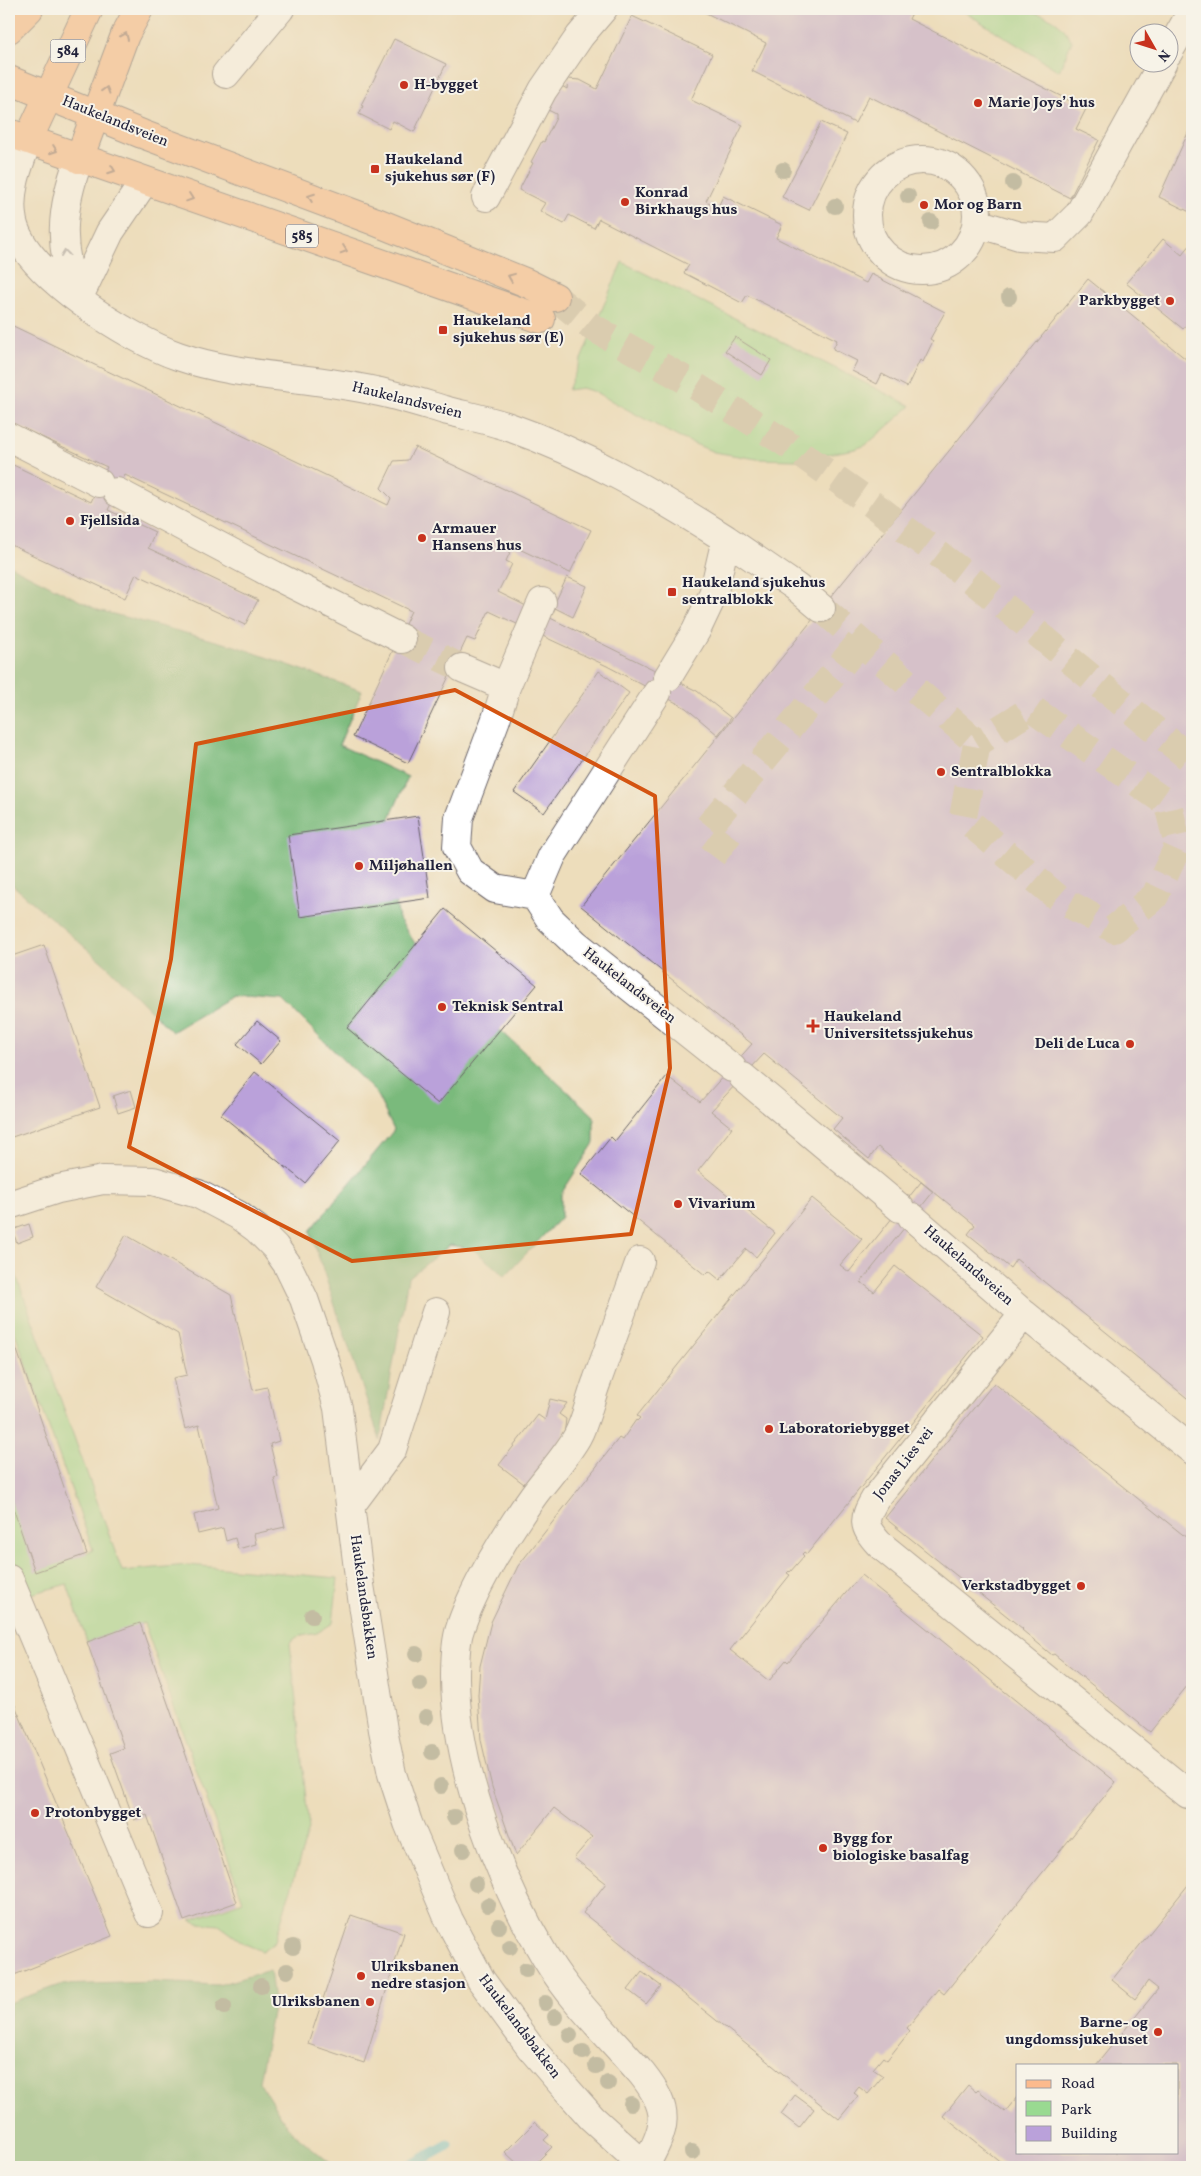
<svg xmlns="http://www.w3.org/2000/svg" width="1201" height="2176" viewBox="0 0 1201 2176" font-family="Vollkorn,serif">
  <rect width="100%" height="100%" fill="#f7f3e8"/>
  <filter id="ink" filterUnits="userSpaceOnUse"><feTurbulence type="fractalNoise" baseFrequency=".02" numOctaves="2"/><feDisplacementMap in="SourceGraphic" scale="10" xChannelSelector="R" yChannelSelector="G"/><feConvolveMatrix kernelMatrix="1 2 1 2 8 2 1 2 1" color-interpolation-filters="sRGB"/></filter>
  <filter id="wash" filterUnits="userSpaceOnUse"><feTurbulence type="fractalNoise" baseFrequency=".0096" numOctaves="4" result="noise"/><feDisplacementMap in="SourceGraphic" scale="20" xChannelSelector="R" yChannelSelector="G"/><feGaussianBlur stdDeviation="1.12" result="paint"/><feColorMatrix in="noise" values="0 0 0 0 0 0 0 0 0 0 0 0 0 0 0 0 0 1.4 0 .05"/><feComposite in="paint" operator="in"/></filter>
  <g filter="url(#wash)">
    <rect width="100%" height="100%" fill="#edddbb"/>
    <path fill="#99da91" stroke="#5e7e66" d="M960 9C989 9 1042 4 1063 28 1066 31 1069 37 1072 41L1059 71Z
      M622 262 911 406 866 445 855 449 795 460 757 459 714 452 678 437 595 392 582 388 568 390Z
      M9 1255 122 1571 188 1565 338 1578 333 1623 317 1633 297 1637 290 1643 309 1829 275 1941 262 1951 245 1944 219 1925 199 1923 191 1920 243 1901 144 1623 87 1642 67 1584 28 1595 18 1588 9 1565V1489L38 1570 93 1550 9 1316Z"/>
    <path fill="#7aba7b" stroke="#4e6e5b" d="M9 565 98 610 235 646 362 691 339 745 408 777 383 834 399 919 430 966 594 1116V1143L561 1194V1217L505 1276 473 1249 450 1245 408 1278 380 1440 310 1231 394 1130 376 1093 283 1000 232 996 172 1032 107 966 9 882Z
      M270 1970 274 2002 259 2082 289 2129 335 2167H9V2003L59 1985 154 1982 218 1985Z"/>
    <g fill="none" stroke-linecap="round" stroke-linejoin="round">
      <path stroke="#50bacc" stroke-width="11" d="M408 2167 448 2145"/>
    </g>
    <g id="blocks">
      <path fill="#baa1da" d="M698 9H914L909 19 1086 109 1076 129 1099 140 1070 198 869 96 855 123 752 71 766 43Z
        M632 16 712 54 691 100 743 125 706 201 718 207 723 196 782 225 776 238 866 283 871 274 945 312 930 339 933 341 923 362 920 360 907 387 882 374 877 384 852 371 857 361 833 349 837 340 747 295 742 303 684 273 689 265 599 219 594 228 569 215 564 224 540 211 545 203 519 190 533 163 531 162 542 141 544 142 556 118V114L548 110 560 85 567 89 568 79 580 80 597 89Z
        M394 39 446 64 414 132 393 121 389 129 359 114 363 106 361 105Z
        M821 122 847 134 809 210 782 197Z
        M1192 124V213L1159 197Z
        M1163 239 1182 255 1192 243V322L1190 320 1183 329 1126 283Z
        M1088 279 1192 364V1402L1016 1259 1010 1268 968 1234 975 1225 878 1147 869 1159 833 1129 842 1118 764 1054 711 1111 732 1128 698 1171 775 1233 756 1257 746 1249 720 1280 709 1271 705 1275 581 1174 611 1137 615 1141 667 1076 700 1102 752 1044 581 906Z
        M9 324 388 505 391 498 381 488 394 461 408 460 415 447 591 530 570 573 513 546 506 561 512 564 498 592 697 691 731 718 718 735 686 708 607 666 489 611 475 641 467 638 408 763 353 737 411 611 125 475 108 510 155 532 148 548 258 600 245 625 136 574 125 598 9 544V463L91 502 107 467 9 422Z
        M735 337 771 360 762 375 725 351Z
        M567 577 587 586 573 617 553 607Z
        M599 671 629 693 544 813 514 792Z
        M418 816 430 898 300 917 288 835Z
        M445 909 537 985 438 1104 347 1028Z
        M44 945 100 1107 9 1138V957Z
        M257 1021 281 1041 261 1064 237 1044Z
        M255 1072 340 1141 305 1183 221 1115Z
        M131 1090 136 1107 118 1113 113 1096Z
        M921 1182 933 1192 861 1282 874 1292 895 1266 983 1336 807 1554 804 1552 802 1554 804 1556 790 1572 789 1571 787 1573 790 1575 730 1650 769 1681 786 1660 788 1662 861 1575 1116 1782 944 1994 938 1989 907 2028 910 2031 887 2060 883 2057 873 2069 883 2076 868 2094 859 2087 854 2093 858 2096 839 2119 583 1913 606 1883 574 1858 592 1837 554 1808 516 1855 492 1787 481 1740 478 1695 480 1666 491 1622 518 1566 619 1438 622 1440 636 1420 637 1421 640 1418 637 1416 812 1198 862 1239 840 1265 849 1272Z
        M29 1224 33 1237 17 1243 12 1230Z
        M126 1235 231 1295 253 1390 267 1387 279 1441 270 1444 278 1477 274 1478 285 1527 254 1534 256 1544 238 1549 235 1538 226 1541 223 1528 198 1534 194 1515 218 1508 199 1425 185 1429 173 1378 187 1375 178 1334 96 1287Z
        M9 1327 87 1554 35 1572 9 1496Z
        M994 1383 1192 1542V1680L1150 1732 1054 1654 1052 1655 1022 1630 1023 1629 885 1518Z
        M550 1399 567 1403 559 1414 566 1419 564 1435 528 1487 499 1465 538 1415 545 1420Z
        M140 1623 237 1902 184 1921 147 1815 134 1820 110 1753 124 1748 87 1642Z
        M9 1691 112 1936 9 1977Z
        M1192 1880V2167H1007L943 2116 968 2085 976 2092 978 2090 1005 2112 1017 2097V2152H1177V2065H1096L1158 1989 1148 1981 1135 1999 1112 1980Z
        M351 1915 404 1933 364 2063 308 2044Z
        M642 1972 661 1986 646 2004 628 1990Z
        M795 2095 814 2109 799 2128 781 2114Z
        M535 2122 549 2135 544 2140 552 2147 532 2167H521L505 2152Z"/>
    </g>
  </g>
  <g filter="url(#ink)">
    <use href="#blocks" fill-opacity="0" stroke="#696368" stroke-width="1"/>
    <g fill="none" stroke-linecap="round" stroke-linejoin="round">
      <path stroke="#c4b8a1" stroke-width="28" stroke-dasharray="28 14" stroke-linecap="butt" d="M821 608 977 743 963 817 1058 898 1114 929 1155 896 1178 846 1168 804 1032 709 977 743
        M402 639 462 668
        M732 853 704 832 860 642"/>
      <path stroke="#c4b8a1" stroke-width="28" stroke-dasharray="28 14" stroke-linecap="butt" d="M555 297 592 327 689 382 784 442 879 509 971 579 1192 760"/>
      <defs>
        <path id="minor" d="M1168 53 1191 13
          M226 74 280 9
          M28 140C18 166 7 194 13 222 24 274 131 340 178 356 241 378 311 376 375 391 400 396 424 404 448 411 468 416 489 420 509 427 586 454 657 495 726 539L713 595 696 631 668 677
          M867 215a55 55 0 1 1 110 0a55 55 0 1 1-110 0Z
          M486 197 543 90 580 36 603 9
          M977 223 1019 236 1055 238 1079 214 1163 62
          M78 298C57 248 61 208 79 159
          M78 299 110 232 144 182
          M9 437 99 483
          M117 492 274 575 402 639
          M726 539 796 587 821 608
          M462 668 506 687
          M657 693 552 856 535 896 550 919 576 944 732 1068
          M535 896 495 889 470 871 457 847 459 818 496 719 506 687 542 602
          M743 1077 900 1208
          M9 1205 58 1189 103 1180 153 1181 198 1194 238 1215 257 1229 275 1247 287 1264 304 1299 325 1360 338 1408 360 1585 383 1730 392 1774 408 1823 449 1920 481 1980 530 2047 561 2083 592 2118 646 2167
          M912 1217 1024 1314 1192 1450
          M640 1261C626 1301 611 1341 597 1381 590 1399 586 1421 577 1437 565 1458 547 1477 533 1496 508 1531 471 1591 459 1632 455 1647 455 1663 455 1678 456 1770 499 1880 546 1958 572 2001 610 2037 642 2074 672 2112 666 2126 645 2166
          M1024 1314 875 1499C863 1520 862 1525 879 1544L1188 1794H1192
          M351 1505 392 1450 436 1312
          M9 1579 149 1913"/>
        <path id="major" d="M9 29 29 9
          M9 80 142 134 374 221 527 283 555 297
          M9 133 541 319
          M28 140 89 9
          M79 159 125 35 139 9"/>
      </defs>
      <use href="#minor" stroke="#696368" stroke-width="30"/>
      <use href="#major" stroke="#696368" stroke-width="30"/>
      <use href="#minor" stroke="#fff" stroke-width="28"/>
      <use href="#major" stroke="#fcba8d" stroke-width="28"/>
    </g>
    <g fill="#919483">
      <circle cx="783" cy="170" r="8"/>
      <circle cx="1013" cy="183" r="8"/>
      <circle cx="908" cy="196" r="8"/>
      <circle cx="835" cy="206" r="8"/>
      <circle cx="931" cy="222" r="8"/>
      <circle cx="1009" cy="297" r="8"/>
      <circle cx="312" cy="1616" r="8"/>
      <circle cx="416" cy="1654" r="8"/>
      <circle cx="420" cy="1684" r="8"/>
      <circle cx="426" cy="1717" r="8"/>
      <circle cx="432" cy="1752" r="8"/>
      <circle cx="441" cy="1786" r="8"/>
      <circle cx="454" cy="1817" r="8"/>
      <circle cx="463" cy="1850" r="8"/>
      <circle cx="476" cy="1884" r="8"/>
      <circle cx="488" cy="1905" r="8"/>
      <circle cx="499" cy="1926" r="8"/>
      <circle cx="293" cy="1947" r="8"/>
      <circle cx="510" cy="1947" r="8"/>
      <circle cx="526" cy="1970" r="8"/>
      <circle cx="287" cy="1971" r="8"/>
      <circle cx="261" cy="1986" r="8"/>
      <circle cx="545" cy="2003" r="8"/>
      <circle cx="224" cy="2007" r="8"/>
      <circle cx="555" cy="2017" r="8"/>
      <circle cx="570" cy="2035" r="8"/>
      <circle cx="583" cy="2052" r="8"/>
      <circle cx="596" cy="2066" r="8"/>
      <circle cx="608" cy="2083" r="8"/>
      <circle cx="631" cy="2104" r="8"/>
      <circle cx="692" cy="2152" r="8"/>
    </g>
    <defs><path id="oneway-chevron" d="M-2-3.5L2.5 0L-2 3.5" fill="none" stroke-width="1.6" stroke-linecap="round" stroke-linejoin="round" transform="scale(1.25)"/></defs>
    <g stroke="#8f6e64">
      <use href="#oneway-chevron" transform="translate(125 36) rotate(-66)"/>
      <use href="#oneway-chevron" transform="translate(106 90) rotate(-73)"/>
      <use href="#oneway-chevron" transform="translate(54 150) rotate(20)"/>
      <use href="#oneway-chevron" transform="translate(112 170) rotate(20)"/>
      <use href="#oneway-chevron" transform="translate(311 197) rotate(-159)"/>
      <use href="#oneway-chevron" transform="translate(190 198) rotate(19)"/>
      <use href="#oneway-chevron" transform="translate(344 250) rotate(19)"/>
      <use href="#oneway-chevron" transform="translate(511 277) rotate(-158)"/>
    </g>
    <use stroke="#9c9ca7" href="#oneway-chevron" transform="translate(65 253) rotate(-97)"/>
  </g>
  <path d="M0 0H1201V2176H0ZM455 690 655 796 670 1068 631 1234 352 1261 129 1147 171 959 196 744Z" fill="#edddbb" fill-opacity=".55" fill-rule="evenodd"/>
  <path fill="none" stroke="#d45411" stroke-width="4" stroke-linejoin="round" d="M455 690 655 796 670 1068 631 1234 352 1261 129 1147 171 959 196 744Z"/>
  <g fill="#c8321e" stroke="#f7f3e8" stroke-width="2">
    <circle cx="404" cy="85" r="5"/>
    <circle cx="978" cy="103" r="5"/>
    <rect x="370" y="164" width="10" height="10" rx="2.5"/>
    <circle cx="625" cy="202" r="5"/>
    <circle cx="924" cy="205" r="5"/>
    <circle cx="1170" cy="301" r="5"/>
    <rect x="438" y="325" width="10" height="10" rx="2.5"/>
    <circle cx="70" cy="521" r="5"/>
    <circle cx="422" cy="538" r="5"/>
    <rect x="667" y="587" width="10" height="10" rx="2.5"/>
    <circle cx="941" cy="772" r="5"/>
    <circle cx="359" cy="866" r="5"/>
    <circle cx="442" cy="1007" r="5"/>
    <path d="M810.5 1018.5h5v5h5v5h-5v5h-5v-5h-5v-5h5z"/>
    <circle cx="1130" cy="1044" r="5"/>
    <circle cx="678" cy="1204" r="5"/>
    <circle cx="769" cy="1429" r="5"/>
    <circle cx="1081" cy="1586" r="5"/>
    <circle cx="35" cy="1813" r="5"/>
    <circle cx="823" cy="1848" r="5"/>
    <circle cx="361" cy="1976" r="5"/>
    <circle cx="370" cy="2002" r="5"/>
    <circle cx="1158" cy="2032" r="5"/>
  </g>
  <g text-anchor="middle" dominant-baseline="central" stroke-width="4" stroke-linejoin="round" paint-order="stroke">
    <g fill="#f7f3e8" stroke="#62616f" stroke-width="1">
      <rect x="50.5" y="39.5" width="35" height="23" rx="4"/>
      <rect x="286" y="224.5" width="32" height="23" rx="4"/>
    </g>
    <g font-size="14" font-weight="bold" fill="#22223b">
      <text x="68" y="51">584</text>
      <text x="302" y="236">585</text>
    </g>
    <g font-size="15" font-weight="bold" fill="#22223b" stroke="#f7f3e8" text-anchor="start">
      <text x="414" y="85">H-bygget</text>
      <text x="988" y="103">Marie Joys’ hus</text>
      <text x="385" y="160">Haukeland<tspan x="385" dy="17">sjukehus sør (F)</tspan></text>
      <text x="635" y="193">Konrad<tspan x="635" dy="17">Birkhaugs hus</tspan></text>
      <text x="934" y="205">Mor og Barn</text>
      <text x="1160" y="301" text-anchor="end">Parkbygget</text>
      <text x="453" y="321">Haukeland<tspan x="453" dy="17">sjukehus sør (E)</tspan></text>
      <text x="80" y="521">Fjellsida</text>
      <text x="432" y="529">Armauer<tspan x="432" dy="17">Hansens hus</tspan></text>
      <text x="682" y="583">Haukeland sjukehus<tspan x="682" dy="17">sentralblokk</tspan></text>
      <text x="951" y="772">Sentralblokka</text>
      <text x="369" y="866">Miljøhallen</text>
      <text x="452" y="1007">Teknisk Sentral</text>
      <text x="824" y="1017">Haukeland<tspan x="824" dy="17">Universitetssjukehus</tspan></text>
      <text x="1120" y="1044" text-anchor="end">Deli de Luca</text>
      <text x="688" y="1204">Vivarium</text>
      <text x="779" y="1429">Laboratoriebygget</text>
      <text x="1071" y="1586" text-anchor="end">Verkstadbygget</text>
      <text x="45" y="1813">Protonbygget</text>
      <text x="833" y="1839">Bygg for<tspan x="833" dy="17">biologiske basalfag</tspan></text>
      <text x="371" y="1967">Ulriksbanen<tspan x="371" dy="17">nedre stasjon</tspan></text>
      <text x="360" y="2002" text-anchor="end">Ulriksbanen</text>
      <text x="1148" y="2023" text-anchor="end">Barne- og<tspan x="1148" dy="17">ungdomssjukehuset</tspan></text>
    </g>
    <g font-size="15" fill="#22223b" stroke="#f7f3e8">
      <text transform="translate(115 122) rotate(22)">Haukelandsveien</text>
      <text transform="translate(407 401) rotate(14)">Haukelandsveien</text>
      <text transform="translate(629 986) rotate(38)">Haukelandsveien</text>
      <text transform="translate(968 1266) rotate(41)">Haukelandsveien</text>
      <text transform="translate(904 1464) rotate(-52)">Jonas Lies vei</text>
      <text transform="translate(363 1597) rotate(82)">Haukelandsbakken</text>
      <text transform="translate(519 2027) rotate(53)">Haukelandsbakken</text>
    </g>
  </g>
  <rect width="1201" height="2176" fill="none" stroke="#f7f3e8" stroke-width="30"/>
  <rect x="1016" y="2064" width="162" height="90" fill="#f7f3e8" stroke="#a29fa3"/>
  <rect x="1026" y="2080" width="25" height="8" fill="#fcba8d" stroke="#a29fa3"/>
  <text x="1061" y="2088" font-size="15" fill="#22223b">Road</text>
  <rect x="1026" y="2101" width="25" height="15" fill="#99da91" stroke="#a29fa3"/>
  <text x="1061" y="2114" font-size="15" fill="#22223b">Park</text>
  <rect x="1026" y="2126" width="25" height="15" fill="#baa1da" stroke="#a29fa3"/>
  <text x="1061" y="2138" font-size="15" fill="#22223b">Building</text>
  <g transform="translate(1154 48) rotate(129)"><circle r="24" fill="#f7f3e8" stroke="#a29fa3"/>
  <path d="M0-4L9 19L0 12L-9 19Z" fill="#c8321e"/>
  <text y="-8" font-size="14" font-weight="bold" text-anchor="middle" fill="#22223b">N</text>
  </g>
</svg>
